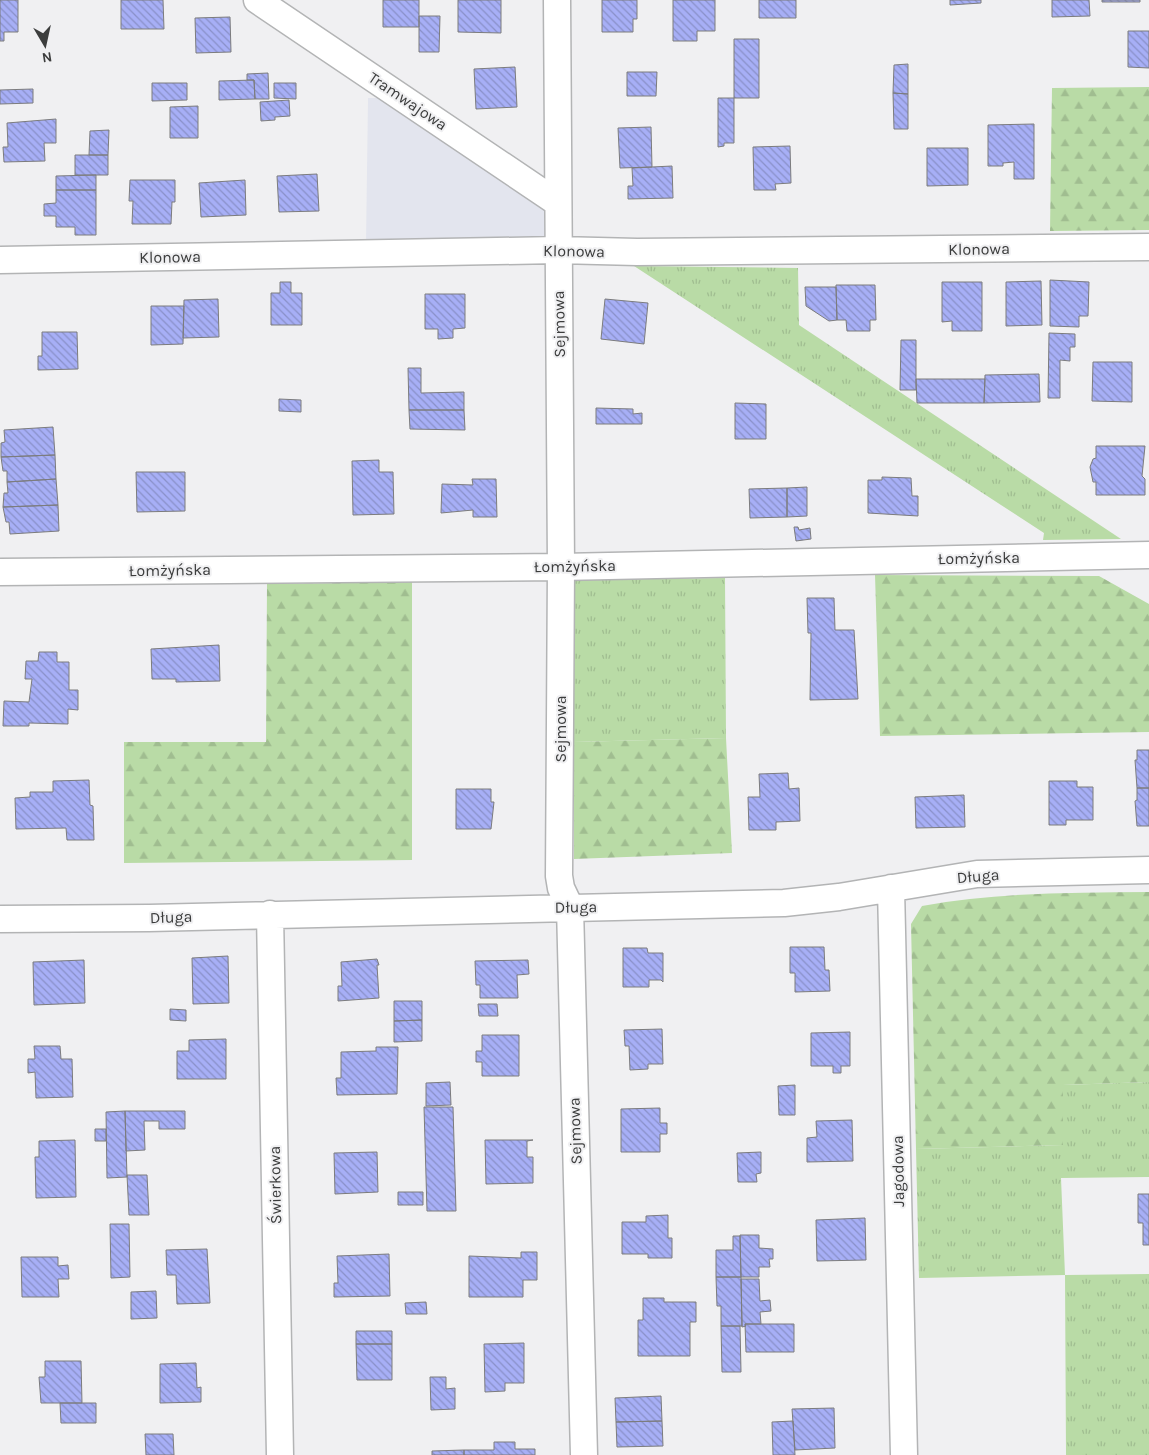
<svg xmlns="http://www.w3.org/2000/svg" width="1149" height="1455" viewBox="0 0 1149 1455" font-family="Karla,sans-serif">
  <defs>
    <pattern id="grass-tufts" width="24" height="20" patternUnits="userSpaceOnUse" patternTransform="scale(1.25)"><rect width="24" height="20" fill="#b9dba6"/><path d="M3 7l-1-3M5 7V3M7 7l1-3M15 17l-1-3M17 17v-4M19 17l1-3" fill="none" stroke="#a0bd90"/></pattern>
    <pattern id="forest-firs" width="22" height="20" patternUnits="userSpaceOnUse" patternTransform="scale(1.25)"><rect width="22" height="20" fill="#b9dba6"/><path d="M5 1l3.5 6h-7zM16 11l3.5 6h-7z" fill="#a0bd90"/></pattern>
    <pattern id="building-back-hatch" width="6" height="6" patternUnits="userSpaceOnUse" patternTransform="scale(1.25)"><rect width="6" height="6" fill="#a7aff6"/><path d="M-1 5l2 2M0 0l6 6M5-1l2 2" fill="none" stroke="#8990c8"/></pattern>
  </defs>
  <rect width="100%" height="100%" fill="#f0f0f2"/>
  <path fill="#e3e5ee" d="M368 98H378L549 208 547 237 366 240Z"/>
  <path fill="url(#grass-tufts)" d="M634 266 798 268 799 325 1121 539 1043 540 1044 533Z
    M725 578 726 738 574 742V580Z
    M1149 1082V1177L1061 1178 1065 1275 1149 1274V1455H1066L1065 1275 919 1278 916 1149 1063 1145V1085Z"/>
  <path fill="url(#forest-firs)" d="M1149 87V230L1050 231 1052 88Z
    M875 575 1099 576 1149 604V732L880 736Z
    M412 582V860L124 863V742H266L267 584Z
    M726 738 732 853 574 859V742Z
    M1149 892V1082L1063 1085V1145L916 1149 911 924 922 906C997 892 1073 893 1149 892Z"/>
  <path fill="url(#building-back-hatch)" stroke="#7c7c7d" d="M0 0H18V32H4V41H0Z
    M121 0H163L164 29H121Z
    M383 0H419V27H383Z
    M458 0H501V33L458 32Z
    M602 0H637V19H633V32H602Z
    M673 0H715V31H697V41H673Z
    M759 0H796V18H759Z
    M950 0H981V3L950 5Z
    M1052 0H1089L1090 16 1052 17Z
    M1102 0H1140V2H1102Z
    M419 16H440L439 52H419Z
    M230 17 231 52 196 53 195 18Z
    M1128 31H1149V68L1128 67Z
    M734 39H759V98H734Z
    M908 64V94L893 93 894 65Z
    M515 67 517 107 476 109 474 69Z
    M627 72H657L656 96H627Z
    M268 73 269 99H255L254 80H247V74Z
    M254 80 255 99 219 100V81Z
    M152 83H187V100L152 101Z
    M274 83H296V99L274 98Z
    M33 89V103L0 104V90Z
    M893 93 908 94V129H894Z
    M718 98H734V143H724V146L718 147Z
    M289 100 290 116 275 117V120L261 121 260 102Z
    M198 106V138H170V107Z
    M56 119V143H44L45 161 4 162 3 147H8L7 123Z
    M1034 124V179H1014V162L1003 163V166H988V125Z
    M651 127 652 167 620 168 618 128Z
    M109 130 108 155H89L90 131Z
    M790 146 791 183 775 184 776 190H754L753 147Z
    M927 148H968V185L927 186Z
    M75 155H108V175H75Z
    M672 166 673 198 628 199V186H633L632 168Z
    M317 174 319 211 279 212 277 176Z
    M96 175V190H56V176Z
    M130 180H175V202H172L171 224H132L133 201H129Z
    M245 180 246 215 201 217 199 183Z
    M56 190H96V235H75V227H56V216H44V204L56 203Z
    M1050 280 1089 282 1088 316H1079V327L1050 326Z
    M1041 281 1042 325 1006 326V282Z
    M280 282H291V293H302V325H271V293H280Z
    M942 282H982V331H952V321L942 322Z
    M836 285H875L876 320H870V331H847L846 320H837Z
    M805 287H836L837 320 829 321 806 306Z
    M425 294H465V328L453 329V338L438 339V329H425Z
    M218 299 219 337 183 338 184 300Z
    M605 299 648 303 644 344 601 339Z
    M151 306H184L183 344 151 345Z
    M42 332H77L78 369 38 370V356H42Z
    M1049 333 1075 334V347H1070V361L1060 360V398H1048Z
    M901 340H916V390H900Z
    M1093 362H1132V402L1092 401Z
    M408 368H421V393L464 392V410H409Z
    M1039 374 1040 402 984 403 985 375Z
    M916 379H985L984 403H917Z
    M279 399 301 400V412L279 411Z
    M735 403 766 404V439H735Z
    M596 408 633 409V414L642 413V424H596Z
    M409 410H464L465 430 410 429Z
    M53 427 55 455 1 457V443L5 442 4 430Z
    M1096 446H1145L1142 476 1145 479V495H1096V482H1093L1090 467 1093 459 1096 458Z
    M55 455 56 479 7 482V471H3L1 457Z
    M379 460V472H393L394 514 353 515 352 461Z
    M136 472H185V511L137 512Z
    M882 477 911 478 912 496H918V516L868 513V480H882Z
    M56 479 58 505 3 507 4 493H8L7 482Z
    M472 479H496L497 517H473V510L441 513 442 484 473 485Z
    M807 487V516L787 517V488Z
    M787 488V517L750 518 749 489Z
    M58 505 59 531 10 534 9 522H6L3 507Z
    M794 527H798L799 530 810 528 811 539 796 541Z
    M807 598H834L835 630H854L858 699 810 700 811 633H808Z
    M219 645 220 681 176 682V679H152L151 649Z
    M39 652H57V662H69V690H78V710L68 709V724L29 723V726H3L4 701 29 702 32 679H25L26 661H38Z
    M1137 750H1149V788H1137L1135 760H1137Z
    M788 773 789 789 799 788 800 821 776 822V830H749L748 797H760L759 774Z
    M89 780 90 805 93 806 94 840H67L66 828 16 829 15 798 30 797V792H53V781Z
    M1049 781H1077V787H1093V820H1066V825H1049Z
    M1137 788H1149V826H1137L1135 801 1137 800Z
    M456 789H491V802H494L491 829H456Z
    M964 795 965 827 916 828 915 797Z
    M790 947H824L825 970H829L830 991 795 992V973H790Z
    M623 948H647L648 953H663V982L661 980H649V987H623Z
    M228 956 229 1003 193 1004 192 958Z
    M377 959 379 965H377L379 998 338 1001V986H342L341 962Z
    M84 960 85 1003 34 1005 33 962Z
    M528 960 529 974 517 975 518 998H480V985H476L475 961Z
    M394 1001H422V1020L394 1021Z
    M478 1004H497L498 1016H479Z
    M170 1009 186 1010V1021L170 1020Z
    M422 1020V1041L394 1042V1021Z
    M662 1029 663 1064H648V1069L630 1070 629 1046H625L624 1030Z
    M850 1032V1066H841V1073H833V1066H811V1033Z
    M482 1035H519V1076H482V1062H476V1051H482Z
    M226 1039V1079H177V1051H189V1040Z
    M34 1046H60L61 1059H72L73 1097 36 1098 35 1072 28 1073V1059H35Z
    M376 1047H398L397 1094 337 1095 336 1078H341V1052L376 1051Z
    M450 1082 451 1105 426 1106V1083Z
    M795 1085V1115H779L778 1086Z
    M424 1107H453L456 1211H427Z
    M660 1108V1123H667V1134H660V1152H621V1109Z
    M125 1111 127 1177 107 1178 106 1112Z
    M125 1111H185V1129H159V1121H144L145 1150 126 1151Z
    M852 1120 853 1161 807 1162V1138L817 1137 816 1121Z
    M95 1129H106V1141H95Z
    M75 1140 76 1197 36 1198 35 1157H39V1141Z
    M485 1140H533L527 1141V1157H533V1183L486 1184Z
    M377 1152 378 1192 335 1194 334 1153Z
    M761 1152V1173L756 1174 757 1182H738L737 1153Z
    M127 1175H147L149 1215H129Z
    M398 1192H423V1205H398Z
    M1138 1194H1149V1245H1143V1223H1138Z
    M668 1215V1238H672V1258H648V1254H622V1222H646V1216Z
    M865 1218 866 1260 817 1261 816 1220Z
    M110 1224H129L130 1277 111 1278Z
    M740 1235H759V1248L773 1249V1259H769L770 1267H759V1277H741Z
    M733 1236H740L741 1277H716V1250H733Z
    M207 1249 210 1303 177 1304 176 1275H167L166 1250Z
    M521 1252H537V1280H523V1297H469V1256L521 1258Z
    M389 1254 390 1296 334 1297V1283H338L337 1256Z
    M21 1257H58V1266L68 1265 69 1279H58L59 1297H22Z
    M716 1277H741L742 1326H721V1306H717Z
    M741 1279H759L760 1301 770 1300 771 1311 760 1312 761 1324H745L746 1326 742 1327Z
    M156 1291 157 1318 131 1319V1292Z
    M643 1298H664V1302H696V1322H690V1356H638V1320H643Z
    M426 1302 427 1314H406L405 1303Z
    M745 1324H794V1352H746Z
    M721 1326H740L741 1372H722Z
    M356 1331H392V1344H356Z
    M524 1343V1383H505V1391L485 1392 484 1344Z
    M356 1344H392V1380H357Z
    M45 1361H81L82 1403H41L39 1377H45Z
    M196 1363 197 1388 201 1387V1402L160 1403V1364Z
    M430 1377H446V1389L455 1388V1409L431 1410Z
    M661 1396 662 1421 616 1422 615 1398Z
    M60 1403H96V1423H61Z
    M834 1408 835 1448 795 1450 792 1409Z
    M662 1421 663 1446 617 1447 616 1422Z
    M793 1421 795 1455H773L772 1422Z
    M145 1434H173L174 1455H146Z
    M494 1442H515V1449H535V1455H464V1450H494Z
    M464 1450V1455H432V1451Z"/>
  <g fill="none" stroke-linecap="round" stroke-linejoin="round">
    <defs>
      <path id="minor" d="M257 0 558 203
        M557 0 561 567 559 876 561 888 570 907 584 1455
        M0 260 558 250 637 252 1149 247
        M0 572 561 567 1149 555
        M891 888 904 1455
        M270 914 280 1455
        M0 919 149 918 784 903 839 897 977 874 1149 870"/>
    </defs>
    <use href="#minor" stroke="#b3b4b5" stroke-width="29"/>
    <use href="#minor" stroke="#fff" stroke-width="26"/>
  </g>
  <g text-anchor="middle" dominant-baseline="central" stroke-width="4" stroke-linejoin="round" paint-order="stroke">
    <g font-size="16" fill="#3c3d3d" stroke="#f0f0f2">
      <text transform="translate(408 101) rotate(34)">Tramwajowa</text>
      <text transform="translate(979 249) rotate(-1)">Klonowa</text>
      <text transform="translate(574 251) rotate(1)">Klonowa</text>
      <text transform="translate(170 257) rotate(-1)">Klonowa</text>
      <text transform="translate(559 324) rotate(-91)">Sejmowa</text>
      <text transform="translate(979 558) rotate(-1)">Łomżyńska</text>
      <text transform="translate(575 566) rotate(-1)">Łomżyńska</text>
      <text transform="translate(170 570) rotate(-1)">Łomżyńska</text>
      <text transform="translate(560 729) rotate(-90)">Sejmowa</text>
      <text transform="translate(978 876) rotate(-5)">Długa</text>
      <text transform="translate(576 907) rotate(-1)">Długa</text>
      <text transform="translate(171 917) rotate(-2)">Długa</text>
      <text transform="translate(575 1131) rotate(-92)">Sejmowa</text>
      <text transform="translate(898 1171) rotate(-91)">Jagodowa</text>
      <text transform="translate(275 1185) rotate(-91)">Świerkowa</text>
    </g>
  </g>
  <g transform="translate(45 45) rotate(171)" stroke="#f0f0f2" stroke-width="4" paint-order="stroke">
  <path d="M0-4L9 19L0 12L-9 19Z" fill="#3c3d3d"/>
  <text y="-8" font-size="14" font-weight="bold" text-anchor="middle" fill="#3c3d3d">N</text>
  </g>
</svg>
